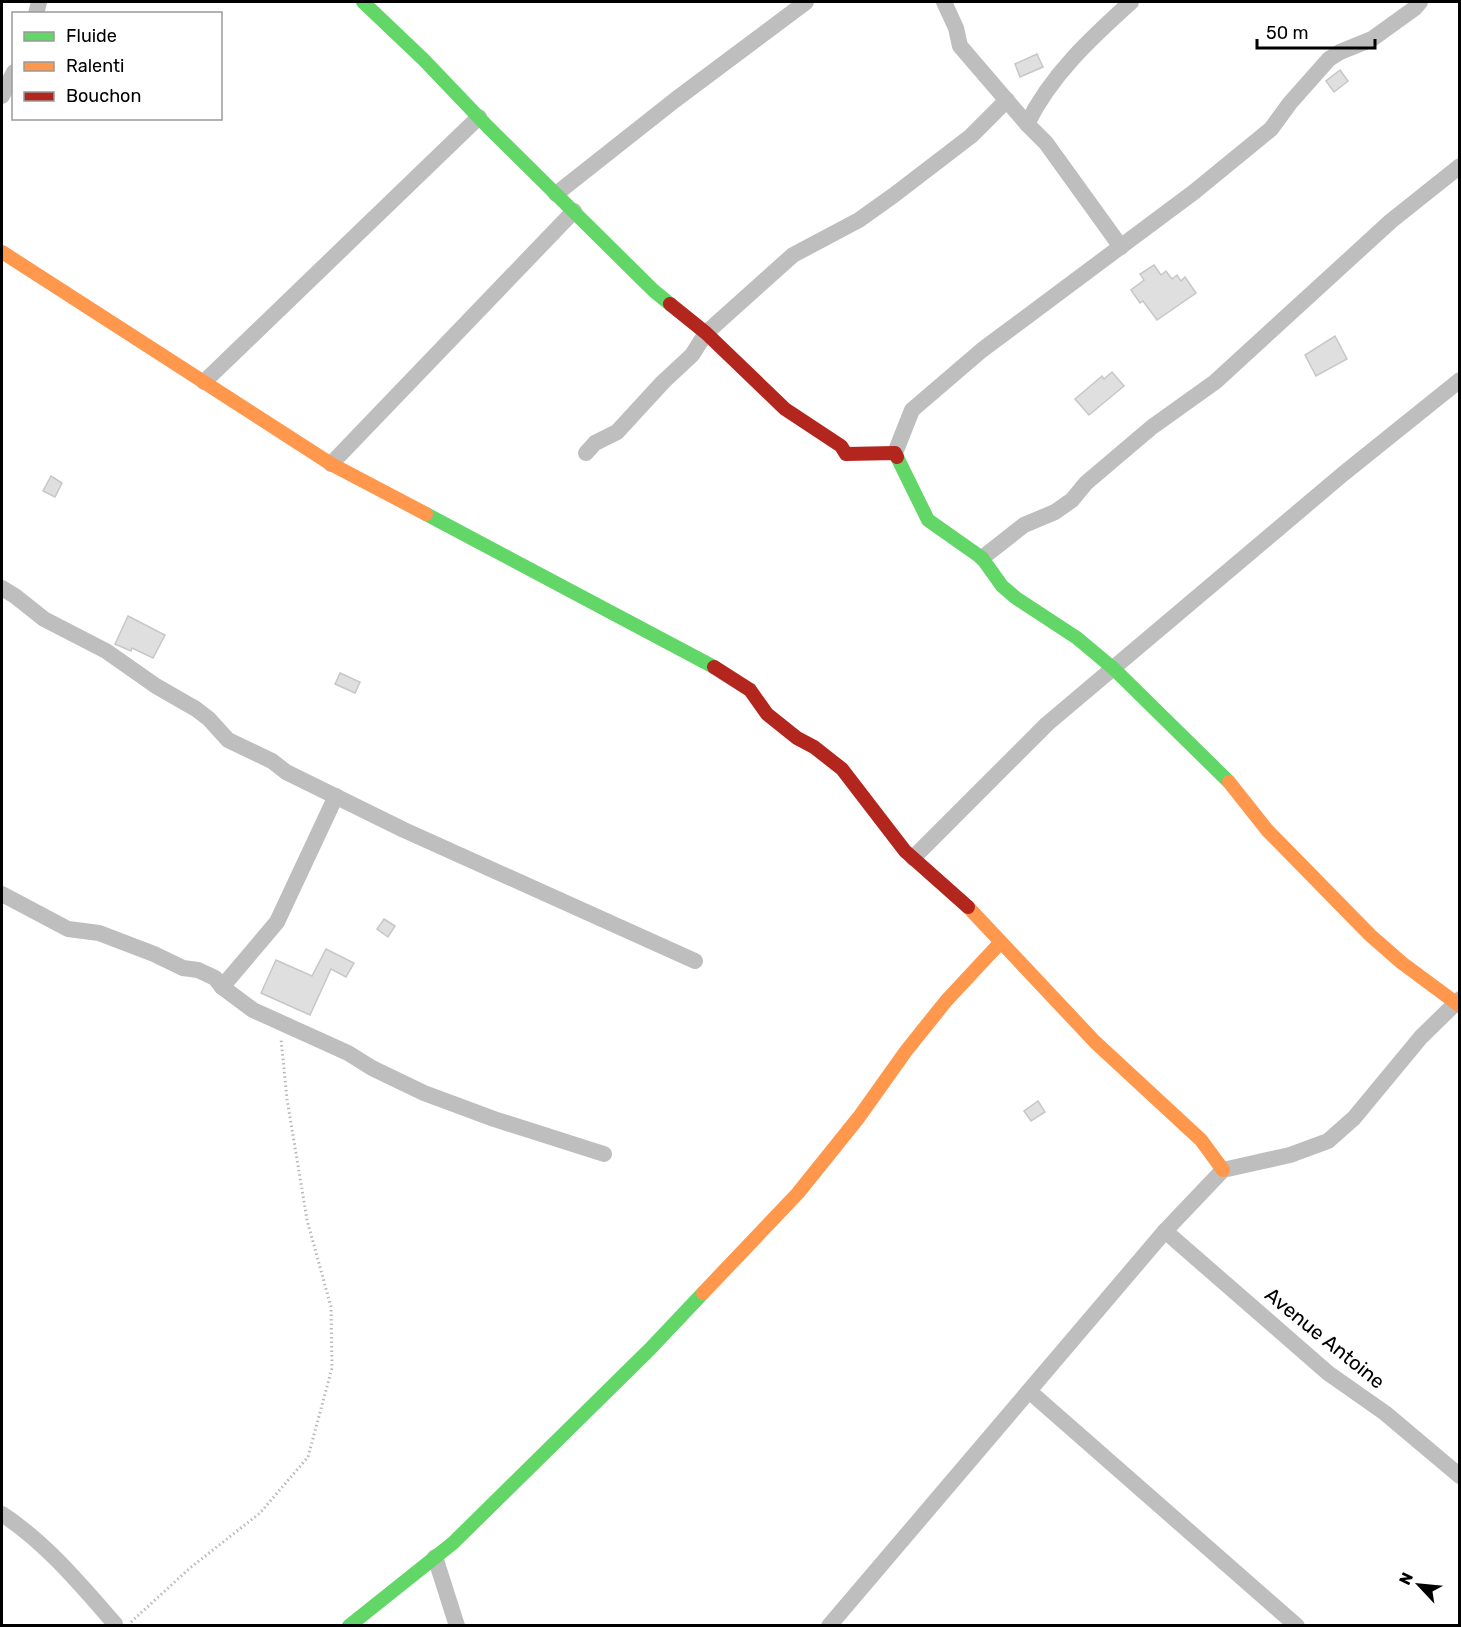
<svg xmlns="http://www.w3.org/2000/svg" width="1461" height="1627" font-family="Rubik,sans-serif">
<rect width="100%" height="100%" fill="#fff"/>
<g fill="#dfdfdf" stroke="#c7c7c7" stroke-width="1.5">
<polygon points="1037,54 1043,67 1020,77 1015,64"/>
<polygon points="1340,70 1348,81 1334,92 1326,81"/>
<polygon points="1154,265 1161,275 1166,271 1172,279 1177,275 1181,281 1185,277 1196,293 1157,320 1143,301 1140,303 1131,290 1144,280 1140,274"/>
<polygon points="1335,336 1347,359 1316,376 1305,355"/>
<polygon points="1112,372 1124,386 1089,415 1075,399 1102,376 1104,379"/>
<polygon points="51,476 62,483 55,497 43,491"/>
<polygon points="128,616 165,635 153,658 132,648 131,651 115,644"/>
<polygon points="340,673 360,682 355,693 335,684"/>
<polygon points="384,919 395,926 388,937 377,929"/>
<polygon points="326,949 354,963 346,977 331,969 310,1015 261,993 276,960 312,976"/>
<polygon points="1038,1101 1045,1112 1031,1121 1024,1111"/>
</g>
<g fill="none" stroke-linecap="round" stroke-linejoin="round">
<polyline stroke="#b9b9b9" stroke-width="3" stroke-dasharray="1.5 3" stroke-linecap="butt" points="131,1622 190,1568 260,1513 308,1457 332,1368 331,1307 307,1220 287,1099 281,1039"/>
<g stroke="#bebebe" stroke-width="16">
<polyline points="944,2 956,28 960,46 1027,124 1046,143 1121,247"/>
<polyline points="36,14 39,2"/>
<polyline points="2,96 14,72"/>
<path d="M1027 124C1051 75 1091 38 1131 2"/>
<polyline points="556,194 675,100 806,2"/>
<polyline points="204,382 479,117"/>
<polyline points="586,453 595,443 617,432 663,382 692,355 706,333 793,255 859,220 894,195 971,136 1007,100"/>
<polyline points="895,453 912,410 982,350 1194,192 1271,129 1290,103 1329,59 1340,52 1372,39 1415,8 1420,2"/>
<polyline points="331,464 574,211"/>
<polyline points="982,558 1024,525 1055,512 1072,500 1086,483 1152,427 1215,382 1391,221 1460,166"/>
<polyline points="2,588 15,596 44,619 106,651 156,686 196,709 209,719 228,740 272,761 286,772 404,830 695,961"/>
<polyline points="913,858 1047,724 1343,474 1460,380"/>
<polyline points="2,894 68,929 99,933 154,954 183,968 198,970 215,978 222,987 253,1010 348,1053 372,1068 424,1093 494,1119 604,1154"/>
<polyline points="222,987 277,922 336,796"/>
<polyline points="1165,1231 1328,1373 1385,1413 1460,1476"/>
<polyline points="1029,1391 1297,1626"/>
<path d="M2 1514C46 1543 80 1584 115 1624"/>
<polyline points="435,1557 457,1626"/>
<polyline points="829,1626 1165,1231 1223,1170 1290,1155 1328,1141 1354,1118 1421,1037 1460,999"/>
</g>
<g stroke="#63d668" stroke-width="14">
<polyline points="363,2 424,60 488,127 654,291 670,304"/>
<polyline points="897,457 928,520 982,558 1002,586 1016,598 1077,638 1114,669 1229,782"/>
<polyline points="426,514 714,667"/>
<polyline points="349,1626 453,1543 650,1349 703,1293"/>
</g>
<g stroke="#ff974d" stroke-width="14">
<polyline points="2,252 331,464 426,514"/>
<polyline points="1229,782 1267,830 1370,935 1402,963 1460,1006"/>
<polyline points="968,907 1095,1042 1201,1140 1223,1170"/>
<polyline points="703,1293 798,1193 859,1117 906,1051 946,1001 1000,943"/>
</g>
<g stroke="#b3261e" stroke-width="14">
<polyline points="670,304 706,333 785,409 841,446 846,454 895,453 897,457"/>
<polyline points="714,667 750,690 767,714 797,738 814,747 842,769 905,851 968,907"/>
</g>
</g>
<g text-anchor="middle" stroke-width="4.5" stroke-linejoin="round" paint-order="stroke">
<g font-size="20" fill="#000" stroke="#fff">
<text transform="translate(1325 1338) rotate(39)" y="7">Avenue Antoine</text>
</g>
</g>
<rect width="1461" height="1627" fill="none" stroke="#000000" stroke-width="6"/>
<rect x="12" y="12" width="210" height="108" fill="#ffffff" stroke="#999999" stroke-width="1.5"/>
<rect x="24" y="32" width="30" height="9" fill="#63d668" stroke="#999999" stroke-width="1.5"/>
<text x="66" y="42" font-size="18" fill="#000000">Fluide</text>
<rect x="24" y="62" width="30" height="9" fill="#ff974d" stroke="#999999" stroke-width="1.5"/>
<text x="66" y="72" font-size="18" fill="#000000">Ralenti</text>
<rect x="24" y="92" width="30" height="9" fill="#b3261e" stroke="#999999" stroke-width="1.5"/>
<text x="66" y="102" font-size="18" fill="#000000">Bouchon</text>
<g transform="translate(1419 1585) rotate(296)" stroke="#ffffff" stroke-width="4.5" paint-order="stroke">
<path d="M0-4.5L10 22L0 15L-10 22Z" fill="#000000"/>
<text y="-9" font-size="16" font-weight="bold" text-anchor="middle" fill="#000000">N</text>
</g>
<path d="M1257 39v9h118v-9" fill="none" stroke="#000000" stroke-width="3"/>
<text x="1266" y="39" font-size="18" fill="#000000" stroke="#ffffff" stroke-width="4.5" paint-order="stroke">50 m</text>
</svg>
